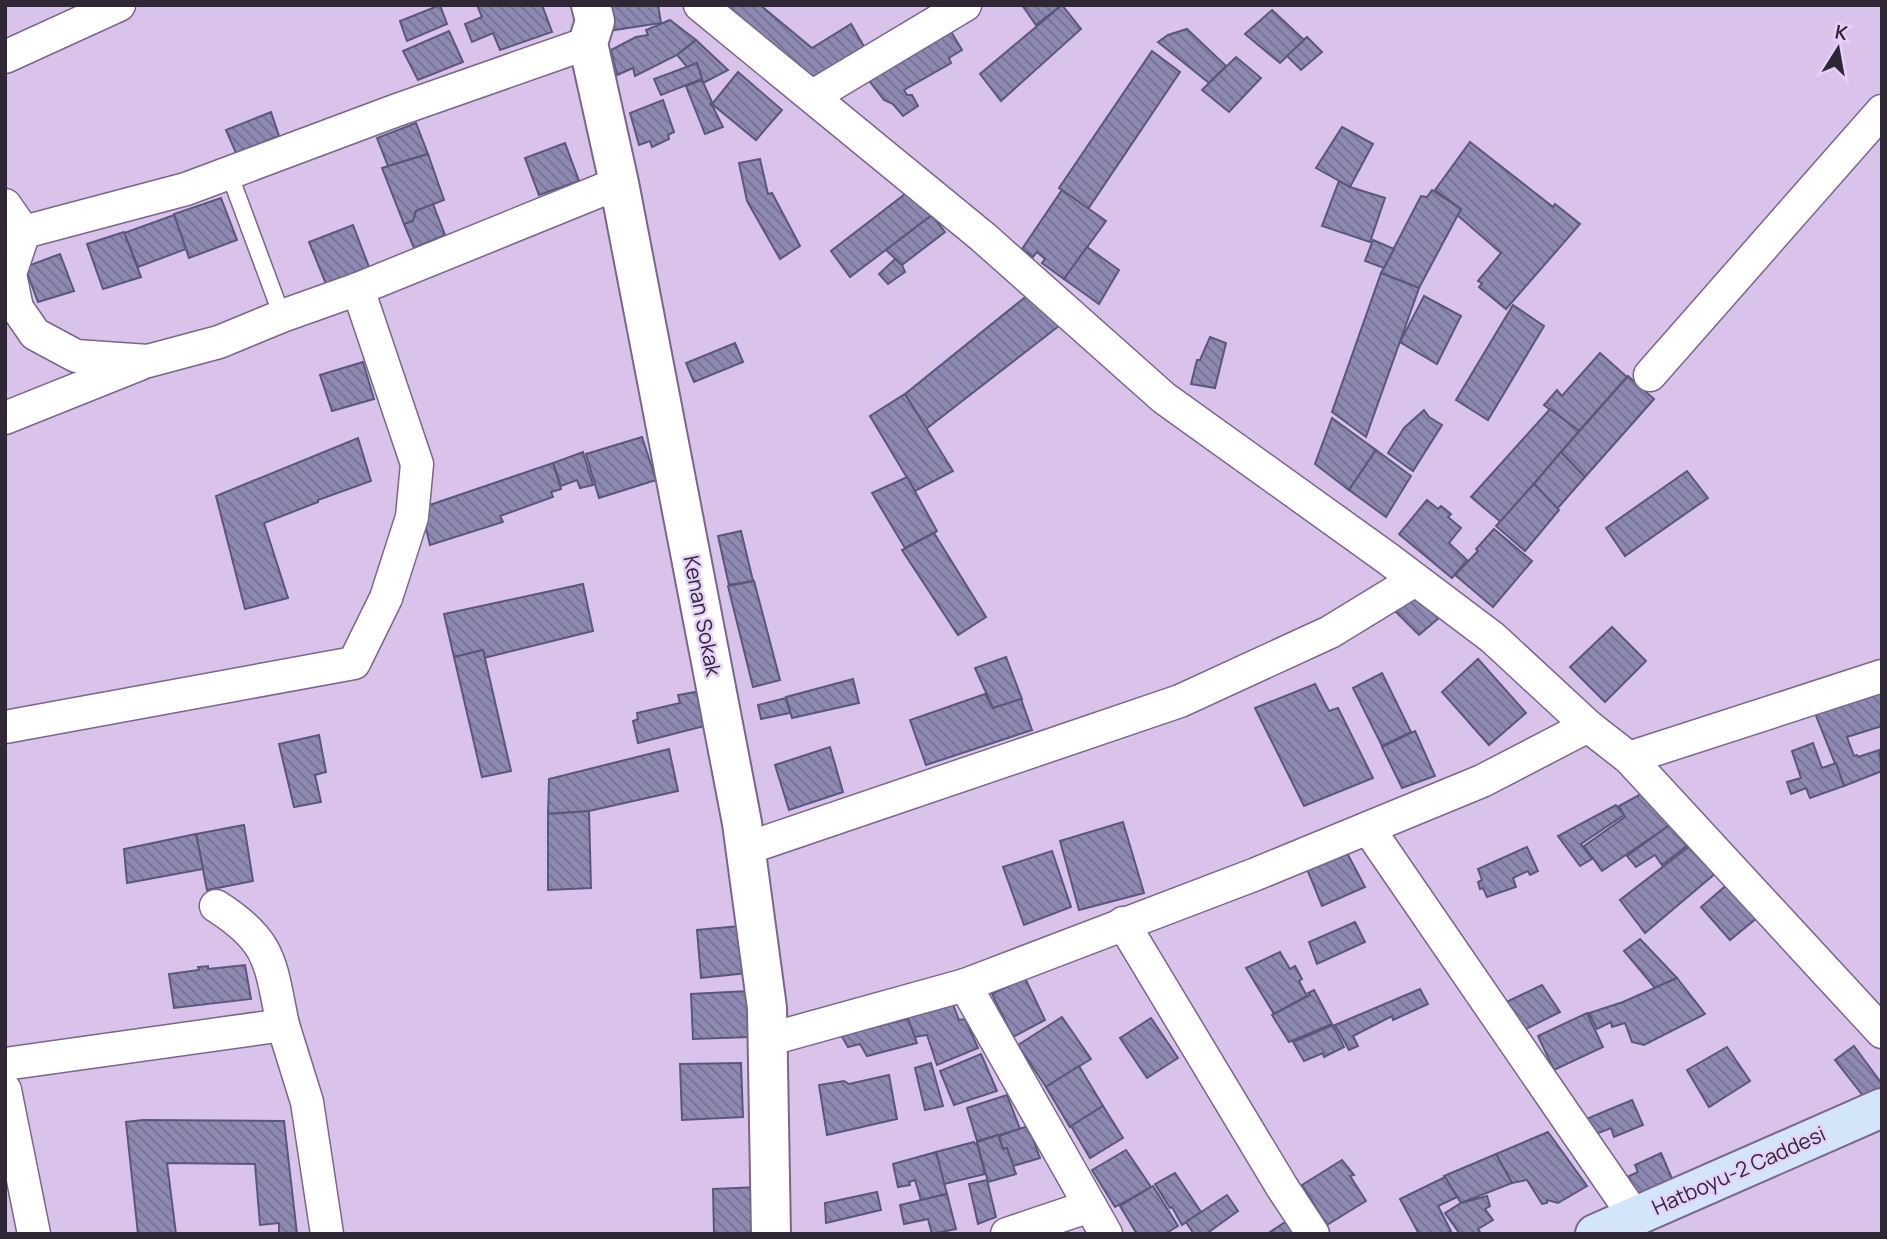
<svg xmlns="http://www.w3.org/2000/svg" width="1887" height="1239" font-family="Manrope,sans-serif">
<defs>
<pattern id="building-back-hatch" width="6" height="6" patternUnits="userSpaceOnUse" patternTransform="scale(1.75)"><rect width="6" height="6" fill="#8e89b2"/><path d="M-1 5l2 2M0 0l6 6M5-1l2 2" fill="none" stroke="#747092"/></pattern>
</defs>
<rect width="100%" height="100%" fill="#d9c3eb"/>
<g fill="url(#building-back-hatch)" stroke="#5b577c" stroke-width="2">
<polygon points="440,5 447,24 407,41 400,21"/>
<polygon points="477,5 542,5 552,32 500,50 493,33 472,42 465,24 482,17"/>
<polygon points="604,5 658,5 661,23 608,31"/>
<polygon points="720,5 760,5 812,48 851,24 866,50 811,83"/>
<polygon points="1022,5 1062,5 1036,25"/>
<polygon points="1062,5 1081,29 1001,101 980,74"/>
<polygon points="1272,10 1304,40 1280,63 1245,34"/>
<polygon points="670,20 696,40 677,55 635,76 633,68 617,75 611,50 636,37 648,35 646,30"/>
<polygon points="1187,29 1226,66 1209,83 1158,42 1168,35"/>
<polygon points="950,30 962,50 949,58 951,63 904,90 907,95 912,95 918,106 903,116 893,104 884,100 867,78"/>
<polygon points="449,31 463,62 418,80 403,51"/>
<polygon points="1307,37 1322,52 1301,70 1287,56"/>
<polygon points="696,40 728,70 703,83 697,63 688,68 677,55"/>
<polygon points="1152,51 1180,72 1088,209 1059,188"/>
<polygon points="1236,57 1261,78 1229,112 1202,90"/>
<polygon points="697,63 702,79 661,95 654,79"/>
<polygon points="738,72 782,110 756,140 712,104"/>
<polygon points="702,80 712,102 710,104 713,107 723,127 705,134 686,86"/>
<polygon points="663,100 674,132 668,135 669,139 652,147 650,141 639,145 630,113"/>
<polygon points="271,112 279,136 236,153 226,130"/>
<polygon points="416,123 428,154 388,166 377,138"/>
<polygon points="1342,127 1373,144 1350,187 1316,168"/>
<polygon points="1470,142 1553,207 1555,204 1580,224 1506,309 1479,287 1482,283 1478,281 1501,253 1456,214 1461,209 1435,190"/>
<polygon points="565,143 579,181 539,195 525,158"/>
<polygon points="428,154 444,200 416,211 413,221 404,224 382,168"/>
<polygon points="760,159 768,194 772,193 800,246 780,259 747,201 739,163"/>
<polygon points="1339,181 1350,187 1385,198 1370,242 1322,226"/>
<polygon points="1062,190 1106,221 1064,279 1042,263 1045,259 1037,252 1033,257 1022,249"/>
<polygon points="1432,190 1461,209 1419,288 1381,273 1421,196 1427,197"/>
<polygon points="905,194 932,215 850,277 831,251"/>
<polygon points="221,198 237,240 189,258 174,214"/>
<polygon points="433,204 445,235 414,248 404,224 413,221 416,211"/>
<polygon points="174,215 186,249 138,267 124,233"/>
<polygon points="932,215 945,232 902,265 886,250"/>
<polygon points="353,225 369,267 326,284 309,242"/>
<polygon points="124,232 141,277 103,289 87,244"/>
<polygon points="1373,240 1394,249 1384,268 1365,261"/>
<polygon points="1087,247 1119,270 1099,304 1064,279"/>
<polygon points="60,254 74,291 38,302 25,267"/>
<polygon points="895,259 902,265 905,272 888,284 879,274"/>
<polygon points="1381,273 1419,288 1366,437 1332,412"/>
<polygon points="1029,294 1059,326 926,429 905,394"/>
<polygon points="1424,296 1461,316 1437,364 1400,342"/>
<polygon points="1513,305 1544,326 1488,420 1456,400"/>
<polygon points="1210,337 1226,343 1215,388 1191,384 1197,360 1200,360"/>
<polygon points="735,343 743,362 694,382 686,363"/>
<polygon points="1600,353 1627,377 1579,431 1544,405 1557,390 1562,396"/>
<polygon points="363,362 374,399 332,411 320,375"/>
<polygon points="1628,376 1654,399 1585,477 1561,452"/>
<polygon points="905,394 953,471 915,491 870,416"/>
<polygon points="1550,409 1579,431 1501,522 1471,497"/>
<polygon points="1424,410 1429,417 1442,425 1413,471 1388,453 1404,428"/>
<polygon points="1332,418 1376,450 1349,490 1315,464"/>
<polygon points="642,437 656,480 599,498 586,454"/>
<polygon points="358,438 371,481 318,500 318,502 264,523 288,598 245,609 216,496"/>
<polygon points="1376,450 1411,476 1386,517 1349,490"/>
<polygon points="583,452 593,485 580,488 577,480 561,486 553,463"/>
<polygon points="1561,452 1585,477 1557,509 1534,484"/>
<polygon points="553,463 561,489 551,492 553,497 500,516 503,522 430,545 421,508"/>
<polygon points="1687,471 1708,498 1625,556 1606,528"/>
<polygon points="907,477 937,531 905,548 872,493"/>
<polygon points="1534,484 1559,510 1525,551 1496,526"/>
<polygon points="1427,500 1438,509 1441,506 1451,514 1448,517 1461,528 1449,543 1467,560 1452,578 1399,534"/>
<polygon points="1494,529 1532,561 1493,607 1455,575 1478,551 1476,549"/>
<polygon points="741,531 753,581 729,585 718,536"/>
<polygon points="934,533 986,617 958,635 902,550"/>
<polygon points="754,581 780,680 753,687 728,586"/>
<polygon points="583,584 593,631 484,658 483,650 454,657 444,614"/>
<polygon points="1418,597 1439,618 1419,635 1395,611"/>
<polygon points="1612,627 1646,661 1605,702 1570,667"/>
<polygon points="483,650 511,771 482,777 454,657"/>
<polygon points="1006,657 1022,699 993,708 975,668"/>
<polygon points="1478,659 1526,713 1489,745 1442,692"/>
<polygon points="1382,673 1411,732 1382,746 1353,688"/>
<polygon points="853,679 859,703 792,718 786,697"/>
<polygon points="1315,684 1329,711 1338,708 1373,778 1304,806 1255,708"/>
<polygon points="1882,690 1882,726 1847,737 1854,756 1857,755 1858,757 1879,750 1882,771 1844,786 1815,713"/>
<polygon points="701,691 708,725 638,743 633,721 638,719 637,713 680,703 678,695"/>
<polygon points="985,694 993,708 1021,699 1032,730 926,765 910,720"/>
<polygon points="786,698 790,713 761,719 758,705"/>
<polygon points="1415,731 1435,776 1402,788 1382,747"/>
<polygon points="319,735 326,772 315,775 321,802 294,807 279,744"/>
<polygon points="1813,743 1822,768 1836,763 1844,786 1810,798 1806,788 1791,794 1787,782 1801,778 1792,751"/>
<polygon points="830,747 843,792 789,810 775,765"/>
<polygon points="669,749 678,791 589,811 548,814 549,779"/>
<polygon points="1643,793 1670,825 1602,871 1584,846 1625,817 1619,806"/>
<polygon points="1616,805 1624,815 1581,844 1592,859 1580,866 1558,836"/>
<polygon points="589,811 591,888 548,890 548,814"/>
<polygon points="1675,821 1693,841 1662,865 1655,855 1636,867 1627,856"/>
<polygon points="1123,822 1144,893 1079,910 1060,841"/>
<polygon points="244,825 253,881 207,890 196,834"/>
<polygon points="196,834 203,869 127,883 124,849"/>
<polygon points="1695,842 1717,872 1645,933 1620,900"/>
<polygon points="1527,847 1538,871 1530,875 1528,871 1513,878 1516,887 1487,897 1483,888 1480,889 1478,882 1482,880 1478,869"/>
<polygon points="1052,851 1071,907 1024,925 1003,867"/>
<polygon points="1346,851 1365,887 1322,906 1307,869"/>
<polygon points="1729,883 1758,917 1730,940 1701,907"/>
<polygon points="1355,922 1365,942 1317,964 1309,942"/>
<polygon points="750,925 747,973 701,978 697,930"/>
<polygon points="1640,939 1677,978 1655,988 1624,951"/>
<polygon points="1280,952 1290,969 1295,966 1302,979 1299,981 1307,996 1274,1014 1246,968"/>
<polygon points="245,965 251,999 174,1008 169,974 199,970 198,967 208,966 208,969"/>
<polygon points="1025,978 1045,1020 1013,1037 992,994"/>
<polygon points="1677,978 1705,1014 1644,1045 1632,1042 1625,1023 1612,1027 1611,1022 1597,1029 1589,1013 1623,1002"/>
<polygon points="1542,985 1560,1012 1516,1034 1498,1006"/>
<polygon points="1420,989 1428,1004 1393,1020 1392,1016 1353,1036 1358,1046 1349,1050 1335,1025"/>
<polygon points="1314,990 1332,1024 1289,1042 1272,1015 1310,995 1308,993"/>
<polygon points="748,991 750,1037 693,1039 691,994"/>
<polygon points="952,1002 959,1020 965,1019 978,1048 937,1065 927,1035 915,1037 907,1016"/>
<polygon points="1587,1013 1603,1047 1554,1070 1538,1036"/>
<polygon points="1062,1017 1091,1059 1046,1087 1018,1045"/>
<polygon points="1151,1018 1178,1058 1147,1078 1120,1038"/>
<polygon points="908,1019 917,1043 867,1056 860,1044 848,1047 841,1035"/>
<polygon points="1333,1025 1344,1047 1324,1057 1323,1053 1304,1061 1293,1042"/>
<polygon points="1854,1046 1882,1084 1882,1088 1864,1097 1835,1060"/>
<polygon points="1727,1047 1750,1081 1709,1107 1687,1070"/>
<polygon points="981,1054 997,1091 954,1105 940,1071"/>
<polygon points="741,1063 743,1117 682,1120 680,1064"/>
<polygon points="931,1063 943,1106 925,1110 915,1068"/>
<polygon points="1079,1066 1103,1106 1070,1127 1046,1087"/>
<polygon points="889,1075 897,1119 827,1135 819,1085 844,1081 849,1084"/>
<polygon points="1007,1095 1020,1129 977,1141 967,1108"/>
<polygon points="1632,1100 1643,1125 1614,1137 1611,1128 1588,1137 1579,1122"/>
<polygon points="1103,1106 1123,1138 1090,1158 1071,1126"/>
<polygon points="143,1120 284,1121 297,1234 279,1234 279,1223 260,1225 255,1164 167,1163 176,1234 138,1234 126,1122"/>
<polygon points="1028,1126 1040,1158 1013,1166 1007,1148 1003,1149 999,1136"/>
<polygon points="1548,1132 1587,1186 1558,1203 1547,1200 1547,1203 1542,1204 1527,1180 1512,1183 1496,1154"/>
<polygon points="998,1135 1003,1149 1007,1148 1016,1174 988,1182 977,1142"/>
<polygon points="974,1142 975,1144 977,1144 985,1174 944,1184 936,1152"/>
<polygon points="1126,1150 1151,1187 1115,1207 1092,1170"/>
<polygon points="936,1152 947,1194 921,1200 915,1180 909,1182 910,1185 898,1187 893,1164"/>
<polygon points="1661,1153 1673,1181 1635,1196 1627,1177 1638,1172 1635,1165"/>
<polygon points="1496,1154 1512,1183 1461,1203 1444,1176"/>
<polygon points="1342,1160 1354,1175 1350,1176 1366,1201 1327,1225 1302,1185"/>
<polygon points="1175,1173 1201,1212 1182,1225 1172,1207 1170,1208 1155,1184"/>
<polygon points="1445,1177 1457,1197 1438,1206 1451,1231 1445,1234 1419,1234 1400,1199"/>
<polygon points="987,1180 996,1217 978,1224 969,1184"/>
<polygon points="1153,1186 1178,1226 1165,1234 1137,1234 1120,1206"/>
<polygon points="760,1187 761,1234 714,1234 713,1189"/>
<polygon points="877,1192 881,1210 826,1223 825,1203"/>
<polygon points="947,1194 956,1229 932,1234 928,1219 904,1224 900,1205"/>
<polygon points="1227,1195 1238,1211 1206,1234 1194,1234 1186,1222"/>
<polygon points="1487,1196 1490,1206 1485,1209 1493,1220 1478,1229 1481,1234 1460,1234 1445,1213 1461,1203"/>
<polygon points="1290,1219 1300,1234 1267,1234"/>
</g>
<g fill="none" stroke-linecap="round" stroke-linejoin="round">
<g stroke="#7a668a" stroke-width="19">
<polyline id="service" points="229,173 282,316"/>
</g>
<g stroke="#7a668a" stroke-width="35">
<g id="minor">
<polyline points="700,5 983,237 1164,398 1387,558 1493,638 1588,726 1629,758 1882,1032"/>
<polyline points="588,43 397,110 186,189 24,232 10,274 17,308 35,334 76,356 148,361 219,342 282,316 358,289 619,183"/>
<polyline points="5,57 119,5"/>
<polyline points="813,96 965,5"/>
<polyline points="5,205 24,232 5,240"/>
<polyline points="1650,375 1882,111"/>
<polyline points="5,418 140,364"/>
<polyline points="5,727 354,663 386,598 412,517 417,464 358,289"/>
<polyline points="1629,758 1882,676"/>
<polyline points="1368,828 1635,1217"/>
<polyline points="745,849 1180,701 1330,632 1415,580"/>
<path d="M216 906C273 942 270 964 283 1025"/>
<polyline points="1123,923 1282,1187 1313,1234"/>
<polyline points="965,985 1106,1234"/>
<polyline points="767,1040 965,985 1256,874 1482,781 1588,726"/>
<polyline points="5,1064 283,1025 307,1102 327,1234"/>
<polyline points="5,1090 34,1234"/>
<polyline points="1007,1234 1090,1206"/>
</g>
</g>
<g stroke="#7a668a" stroke-width="42">
<polyline id="tertiary" points="591,5 595,21 588,43 619,183 742,823 767,1008 771,1234"/>
</g>
<g stroke="#7a668a" stroke-width="42">
<polyline id="secondary" points="1595,1234 1882,1108"/>
</g>
<use href="#service" stroke="#fff" stroke-width="16"/>
<use href="#minor" stroke="#fff" stroke-width="32"/>
<use href="#tertiary" stroke="#fff" stroke-width="38"/>
<use href="#secondary" stroke="#d3e5f8" stroke-width="38"/>
</g>
<g text-anchor="middle" stroke-width="5" stroke-linejoin="round" paint-order="stroke">
<g font-size="21" fill="#2f2636" stroke="#e6d0f9">
<text transform="translate(702 616) rotate(79)" y="7">Kenan Sokak</text>
<text transform="translate(1739 1171) rotate(-24)" y="7">Hatboyu-2 Caddesi</text>
</g>
</g>
<rect width="1887" height="1239" fill="none" stroke="#2f2636" stroke-width="14"/>
<g transform="translate(1838 49) rotate(11)" stroke="#e6d0f9" stroke-width="5" paint-order="stroke">
<path d="M0-5L12 26L0 18L-12 26Z" fill="#2f2636"/>
<text y="-10" font-size="19" font-weight="bold" text-anchor="middle" fill="#2f2636">K</text>
</g>
</svg>
